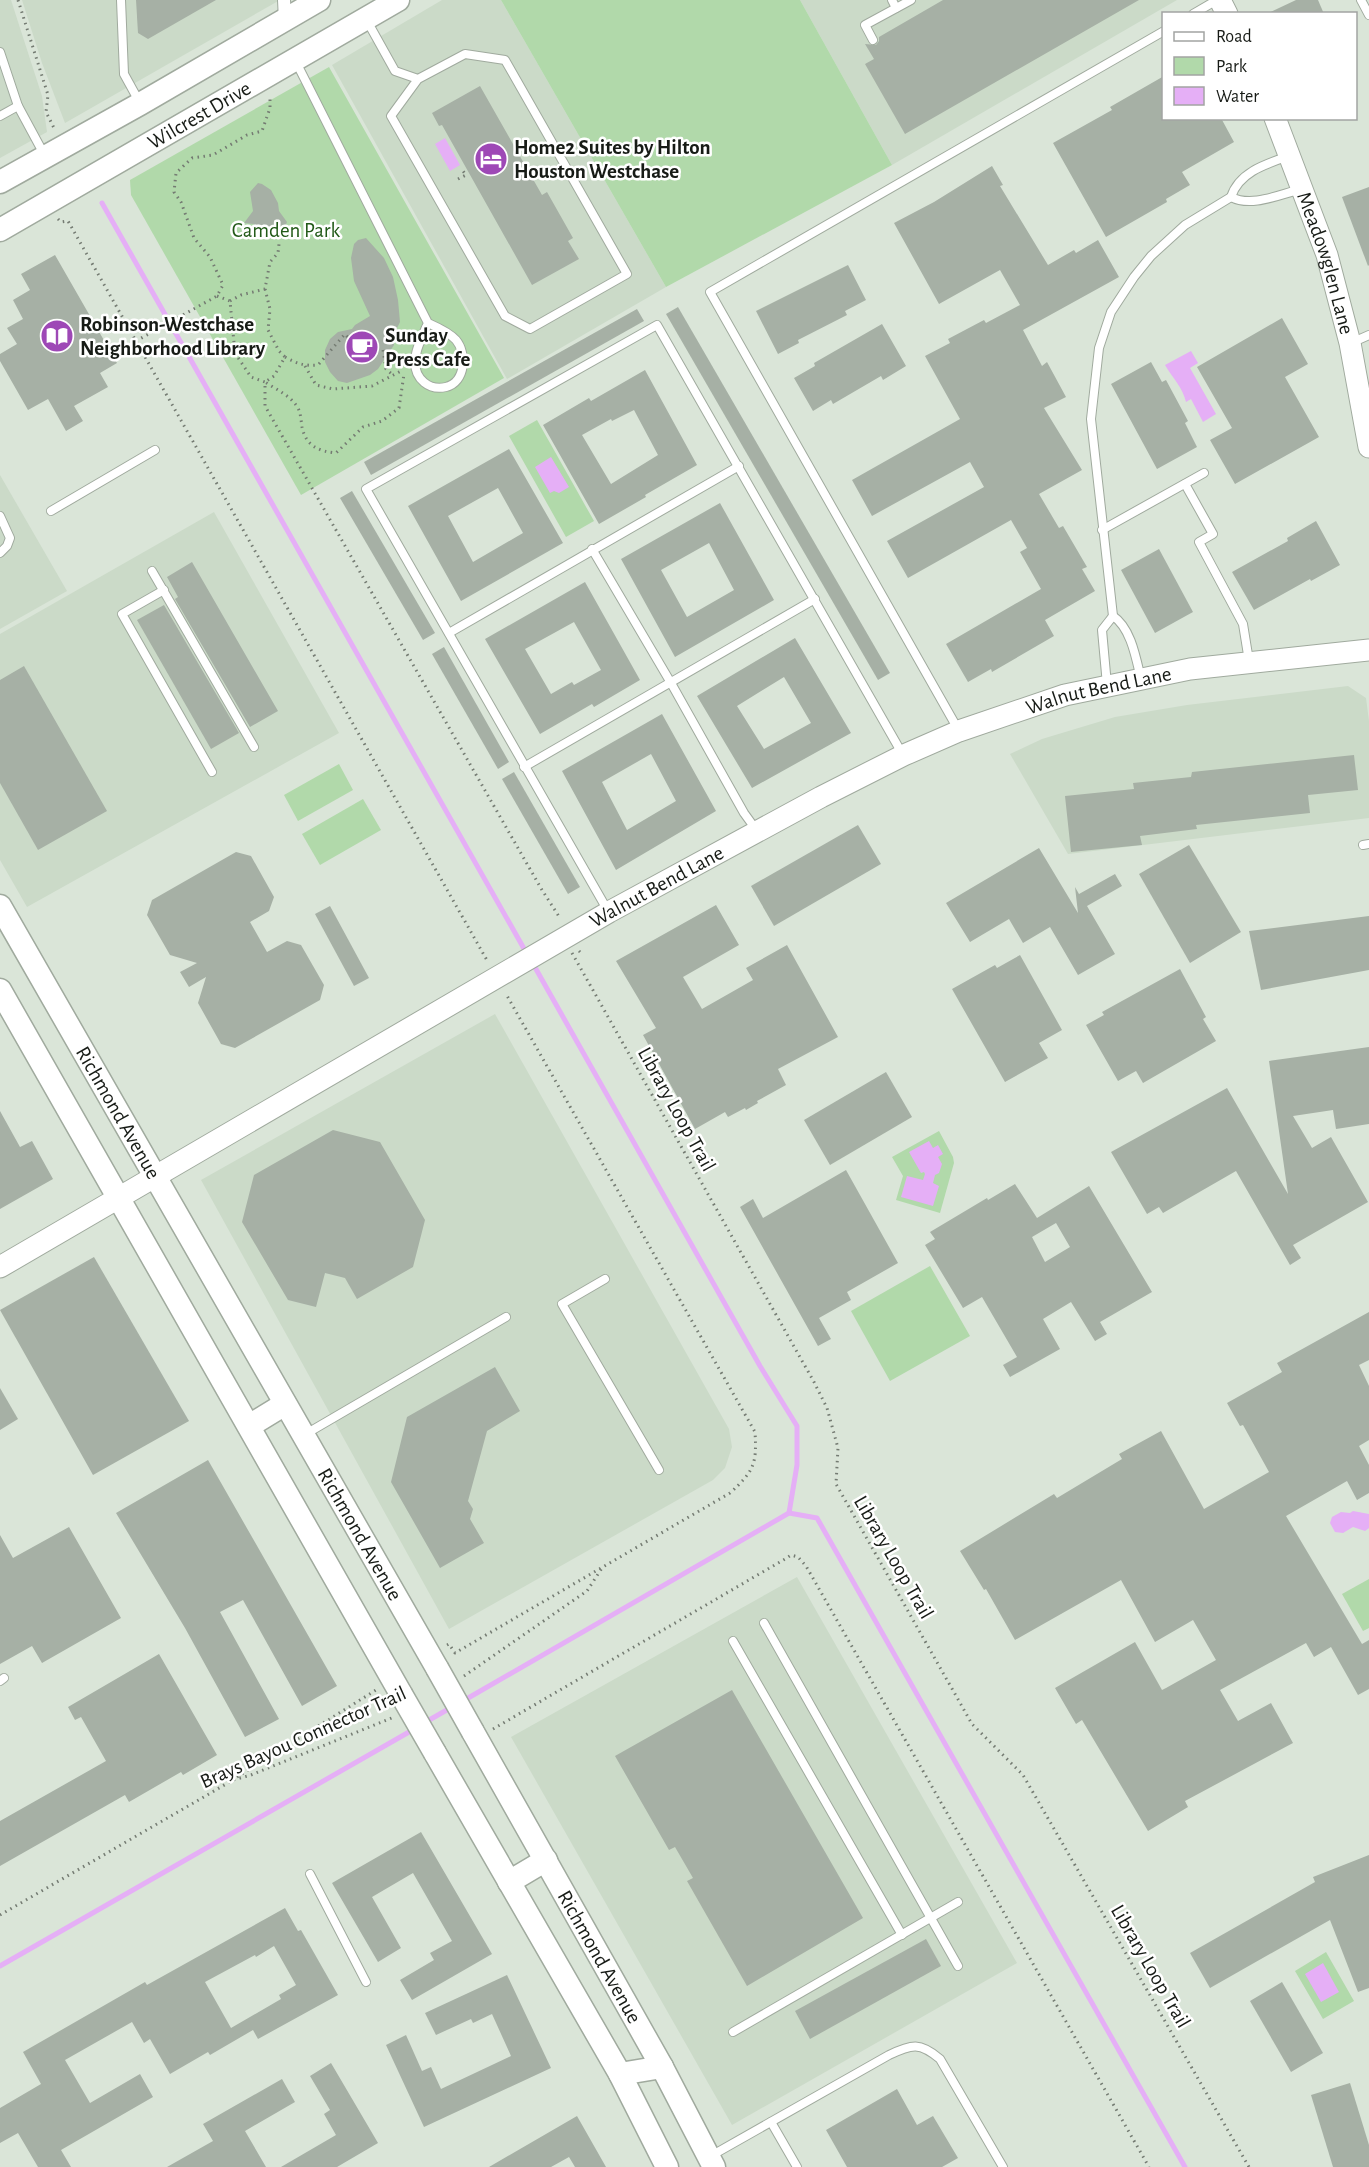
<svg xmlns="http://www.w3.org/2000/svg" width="1369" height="2167" font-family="'Alegreya Sans',sans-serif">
<rect width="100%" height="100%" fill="#dae5d8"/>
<g fill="#cbdac8">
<polygon points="0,0 11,0 42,96 47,132 0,158"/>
<polygon points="22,0 280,0 65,123 42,63"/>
<polygon points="442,0 501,0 666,287 507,379 332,65"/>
<polygon points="800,0 1177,0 892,165"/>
<polygon points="0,475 67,591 0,629"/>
<polygon points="214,512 339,733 27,907 0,860 0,634"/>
<polygon points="1348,686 1366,698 1369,721 1369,818 1068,854 1010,754 1042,739 1115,717 1187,705"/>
<polygon points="495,1014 729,1429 732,1447 725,1468 713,1480 449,1629 201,1180"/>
<polygon points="797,1577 1017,1963 732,2125 511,1737"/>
</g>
<g fill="#b1d9aa">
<polygon points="501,0 800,0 892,165 666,287"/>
<polygon points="329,67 504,378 301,495 131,195 130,180"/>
<polygon points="537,420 594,521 566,537 509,436"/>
<polygon points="339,764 353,790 298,821 284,795"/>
<polygon points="363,799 381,830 320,865 302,834"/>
<polygon points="939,1131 953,1157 954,1163 940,1213 896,1200 903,1176 892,1157"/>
<polygon points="930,1266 970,1336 890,1381 851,1311"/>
<polygon points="1369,1579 1369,1628 1363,1631 1342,1594"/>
<polygon points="1326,1952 1354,2001 1323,2019 1295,1971"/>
</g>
<g fill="#e5aff6">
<polygon points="445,138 460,165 450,171 435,144"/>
<path d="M1191 351 1198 363 1190 368 1216 414 1203 422 1191 399 1186 402C1183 388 1172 377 1165 365Z"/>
<polygon points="551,457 569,487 559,493 554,491 550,493 535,467"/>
<polygon points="929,1141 933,1148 938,1145 943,1154 938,1157 942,1164 939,1173 935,1175 933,1183 939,1186 933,1206 901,1197 907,1176 923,1180 925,1174 924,1172 921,1173 909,1152"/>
<polygon points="1353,1511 1369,1514 1369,1528 1365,1531 1353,1527 1343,1533 1335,1532 1330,1523 1332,1517 1341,1512 1350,1513"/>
<polygon points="1323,1963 1339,1992 1321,2002 1305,1974"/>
</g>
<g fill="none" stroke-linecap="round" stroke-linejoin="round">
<g stroke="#e5aff6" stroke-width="5">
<polyline points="102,203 527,954"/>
<polyline points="532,962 760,1366 797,1426 797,1465 789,1513"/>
<polyline points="463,1701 789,1513 817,1518 1185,2167"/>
<polyline points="424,1723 452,1707"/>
<polyline points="0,1966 416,1728"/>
</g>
</g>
<g fill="#a6b0a5" fill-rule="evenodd">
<polygon points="136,0 216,0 148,39 138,33"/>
<polygon points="943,0 1139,0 905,134 865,64 874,59 865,44 876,45 879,41 879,37"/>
<polygon points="1296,0 1318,0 1324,14 1266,14"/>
<polygon points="1164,76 1164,118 1221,118 1234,142 1182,172 1190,185 1166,199 1167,202 1106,237 1053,143 1112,110 1110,107"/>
<polygon points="480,86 542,195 547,192 573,238 568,241 579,259 532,285 442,125 439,126 432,113"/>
<polygon points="992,166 1003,185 1000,186 1048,265 1074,250 1076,253 1098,240 1119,277 1023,330 1042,366 1047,362 1066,397 1044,408 1082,470 1039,494 1059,528 1063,526 1087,567 1082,569 1095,591 1045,620 1054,636 992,672 991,669 968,682 946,644 1041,589 1020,552 1027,548 1011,520 908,578 887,541 984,487 970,462 872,516 852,480 960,419 925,356 950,343 948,339 984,320 986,323 1020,305 1000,270 939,304 894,223 934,202"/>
<polygon points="258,183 262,184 271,190 278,203 279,211 287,222 282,234 268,238 258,235 254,224 244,223 253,211 250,192"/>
<polygon points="1369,187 1369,265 1368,266 1342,197"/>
<polygon points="366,238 384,258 393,277 398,300 400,322 394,334 394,345 378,369 370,375 347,383 338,381 330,372 325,362 325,350 330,339 338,332 352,329 355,325 370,316 354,281 351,258 354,244 358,240"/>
<polygon points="55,255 117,363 100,373 108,387 74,406 83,421 66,431 48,399 28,410 0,361 0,354 17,344 7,328 23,319 13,300 30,290 21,274"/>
<polygon points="848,265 866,300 845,311 847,315 798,340 799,343 778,354 756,311"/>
<polygon points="678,307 890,673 878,680 666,314"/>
<polygon points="637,309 644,321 371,475 364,462"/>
<polygon points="1282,318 1308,364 1285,377 1319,437 1235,484 1210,440 1232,428 1197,367"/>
<polygon points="882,324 906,366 883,380 881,376 833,404 831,400 813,411 794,378 815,366 814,363"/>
<polygon points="1151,362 1162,382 1166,380 1188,421 1185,423 1197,447 1157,469 1111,384"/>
<path d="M645 370 697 465 645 495 646 497 599 524 543 425 589 398 591 401ZM634 410 658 455 611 484 582 435 611 419 612 421Z"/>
<path d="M509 449 563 543 461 601 408 506ZM498 488 523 533 473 562 448 516Z"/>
<polygon points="352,491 435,633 423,640 340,498"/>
<path d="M720 503 774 600 675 657 621 559ZM709 543 734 590 687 617 661 570Z"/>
<polygon points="1316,521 1340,565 1311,581 1310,579 1254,610 1232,572 1288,541 1287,538"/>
<polygon points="1159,549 1193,612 1155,633 1121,570"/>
<polygon points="192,562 278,711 250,727 175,599 178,597 167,577"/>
<path d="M585 582 640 680 594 707 592 704 540 734 485 639ZM574 622 601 670 574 685 572 682 551 694 525 649Z"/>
<polygon points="164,605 239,733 211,749 137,620"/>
<path d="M795 638 851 733 752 788 697 696ZM784 677 811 723 764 749 737 706Z"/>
<polygon points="444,647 509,762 498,769 432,654"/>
<polygon points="24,666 107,811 38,850 0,783 0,680"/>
<path d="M662 714 716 811 616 870 562 771ZM651 754 676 801 627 830 602 782Z"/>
<polygon points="1354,755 1358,790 1308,795 1310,813 1196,825 1197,829 1140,836 1142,845 1071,852 1065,796 1134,789 1133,783 1191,777 1192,772"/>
<polygon points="514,772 580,887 568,894 502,779"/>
<polygon points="858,825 881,864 774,926 751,886"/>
<polygon points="1189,845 1241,932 1190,963 1139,874"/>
<polygon points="1039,848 1078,913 1075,887 1079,894 1115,874 1122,886 1087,906 1115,954 1078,975 1050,927 1023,943 1009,919 970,942 946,903"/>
<polygon points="236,852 251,856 274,897 269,911 250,922 267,952 287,941 301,945 324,985 320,1000 235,1048 221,1044 198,1003 206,977 189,987 180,972 197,963 170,955 147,915 152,900"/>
<polygon points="716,905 739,945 683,977 702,1009 753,980 746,968 787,945 838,1037 778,1069 786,1085 757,1101 758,1103 746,1110 745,1108 728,1117 725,1112 695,1129 643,1035 656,1028 616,961"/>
<polygon points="330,906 369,978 354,986 315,914"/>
<polygon points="1369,916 1369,970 1261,990 1249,931"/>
<polygon points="1020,955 1062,1030 1039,1043 1048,1058 1005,1082 952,989 995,965 997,968"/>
<polygon points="1180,969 1206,1017 1203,1019 1216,1041 1143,1083 1136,1071 1118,1081 1086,1025 1104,1015 1102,1012"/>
<polygon points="1369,1047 1369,1124 1336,1129 1333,1110 1293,1116 1312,1148 1331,1137 1368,1202 1293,1245 1301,1258 1290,1265 1236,1171 1163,1213 1159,1207 1147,1214 1111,1152 1227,1088 1288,1194 1269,1061"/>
<polygon points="886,1072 912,1117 830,1165 804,1120"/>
<polygon points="0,1111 20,1147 32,1141 53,1179 0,1209"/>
<polygon points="333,1130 380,1142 425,1220 413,1267 357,1299 345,1278 325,1273 316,1307 288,1300 242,1222 254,1175"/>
<polygon points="846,1170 898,1263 847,1292 851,1300 819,1318 831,1339 818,1346 740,1207 753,1199 763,1218"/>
<path d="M1015 1184 1037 1218 1089 1186 1152 1292 1100 1322 1107 1334 1095 1341 1071 1302 1043 1319 1060 1349 1010 1377 1003 1365 1017 1357 982 1297 963 1308 925 1245 935 1239 930 1232 987 1198 988 1200ZM1056 1223 1070 1247 1045 1262 1032 1237Z"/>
<polygon points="94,1257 189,1421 93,1475 0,1310"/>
<polygon points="1369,1312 1369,1360 1359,1365 1369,1386 1369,1440 1359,1446 1369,1465 1369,1493 1357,1500 1347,1481 1286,1516 1362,1644 1369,1640 1369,1689 1358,1695 1331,1647 1314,1657 1306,1643 1220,1690 1238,1721 1271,1703 1293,1743 1185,1801 1188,1807 1148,1831 1082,1720 1076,1724 1055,1688 1135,1642 1162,1690 1166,1688 1216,1660 1193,1620 1155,1642 1121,1580 1015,1640 986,1589 984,1590 960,1551 1054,1494 1057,1498 1122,1459 1119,1454 1161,1431 1204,1509 1269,1472 1243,1425 1240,1426 1227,1403 1282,1372 1277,1363"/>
<polygon points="495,1367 520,1411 487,1431 468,1501 473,1509 470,1519 484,1543 440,1568 391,1482 407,1417"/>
<polygon points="0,1388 18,1419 0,1430"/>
<polygon points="208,1460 337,1686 302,1706 243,1600 220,1612 279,1719 245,1737 185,1628 116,1513"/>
<polygon points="69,1527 121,1618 42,1663 32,1646 0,1664 0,1535 13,1558"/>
<polygon points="159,1654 217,1755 183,1775 181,1772 129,1802 125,1795 0,1866 0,1821 106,1761 81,1717 75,1720 68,1707"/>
<polygon points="732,1690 863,1918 747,1986 687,1881 693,1878 675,1847 669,1850 615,1756"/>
<polygon points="421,1832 492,1954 412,2000 400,1980 434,1960 430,1953 452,1941 413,1873 372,1897 401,1948 378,1962 332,1883"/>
<polygon points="1369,1855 1369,1988 1358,1992 1330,1920 1210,1988 1190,1953 1315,1882 1313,1877"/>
<path d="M285 1908 298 1931 301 1930 338 1995 258 2039 253 2030 210 2055 208 2052 170 2074 150 2039 144 2043 132 2022 65 2060 90 2103 140 2074 153 2097 61 2150 71 2167H38L18 2133 0 2143V2108L41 2084 23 2052 145 1982 147 1985ZM274 1946 296 1985 279 1995 281 1999 231 2028 205 1982 255 1955 256 1957Z"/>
<polygon points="926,1939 941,1966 810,2039 795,2011"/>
<polygon points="507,1975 551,2068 424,2127 386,2045 406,2035 422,2071 431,2067 441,2089 511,2056 492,2014 473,2023 471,2019 436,2035 425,2013"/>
<polygon points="1282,1982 1323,2053 1291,2072 1250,2001"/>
<polygon points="331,2063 378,2143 337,2167 281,2167 336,2135 324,2114 330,2110 310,2076"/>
<polygon points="282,2079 295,2102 245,2131 266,2167 167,2167 213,2141 203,2124"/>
<polygon points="1350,2083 1369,2145 1369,2167 1333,2167 1311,2095"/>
<polygon points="897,2089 917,2125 933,2116 958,2158 942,2167 847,2167 826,2130"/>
<polygon points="577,2116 606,2167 575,2167 569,2157 551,2167 489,2167"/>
</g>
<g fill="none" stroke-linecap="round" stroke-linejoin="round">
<g stroke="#a0aa9e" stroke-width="10">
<g id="service">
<polyline points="121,0 124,74 140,103"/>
<polyline points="892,0 896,8"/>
<polyline points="1361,0 1369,15"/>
<polyline points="1193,14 1217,0"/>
<polyline points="366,19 395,71 418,79 465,54 505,60 627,274 530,329 505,316 391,116 418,79"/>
<polyline points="873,40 865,25 911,0"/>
<polyline points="0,52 18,106 45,156"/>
<path d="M295 60 428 323C437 327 449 332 456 340 467 353 466 382 446 387 429 391 415 379 415 362 415 349 423 335 428 323"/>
<polyline points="0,116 18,106"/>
<path d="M1289 156C1266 164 1239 172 1231 197 1252 208 1280 194 1302 189"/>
<polyline points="1351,343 1369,335"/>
<polyline points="1185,484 1213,534 1199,542 1243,624 1249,661"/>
<polyline points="51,511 155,450"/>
<polyline points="0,516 10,538 7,546 0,553"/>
<polyline points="1102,530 1204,473"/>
<polyline points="592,549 671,683 744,813 757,831"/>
<polyline points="152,571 254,747"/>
<polyline points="164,590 122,614 212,772"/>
<polyline points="1113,616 1091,419 1099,348 1111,312 1134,277 1151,256 1185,225 1231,197"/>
<polyline points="449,633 739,466"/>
<path d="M1107 685 1102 630 1113 616C1131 628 1136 658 1141 679"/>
<polyline points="959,731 710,292 1164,31"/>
<polyline points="524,767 815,599"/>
<polyline points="1363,845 1369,844"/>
<polyline points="608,911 366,489 657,325 903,755"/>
<polyline points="605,1279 562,1304 659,1470"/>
<polyline points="304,1435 506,1317"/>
<polyline points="764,1623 958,1966"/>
<polyline points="733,1641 902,1935"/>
<polyline points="0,1681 4,1678"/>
<polyline points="310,1874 366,1982"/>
<polyline points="733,2032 958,1902"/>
<polyline points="771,2122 797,2167"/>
<path d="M709 2157 889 2055C912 2044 920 2042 940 2059L1003 2167"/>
</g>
</g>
<g stroke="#a0aa9e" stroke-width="14">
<polyline id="pedestrian" points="284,0 285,20"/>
</g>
<g stroke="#a0aa9e" stroke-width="23">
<g id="tertiary">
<polyline points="1220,0 1227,14"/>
<path id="s1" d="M1275 118 1327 255 1350 343 1369 447"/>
<path id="s2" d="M0 1267 609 912 821 797 904 755 959 731 1065 695 1190 669 1369 650"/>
</g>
</g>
<g stroke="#a0aa9e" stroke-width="25">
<g id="secondary">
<polyline points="0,182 140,104 319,0"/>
<path id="s3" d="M0 230 398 0"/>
<path id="s4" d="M0 906 437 1668"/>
<polyline points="0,990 401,1694"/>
<polyline points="249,1426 285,1404"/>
<path id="s5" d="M473 1732 662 2067 714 2167"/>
<polyline points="435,1753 620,2074 667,2167"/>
<polyline points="509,1882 546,1860"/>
<polyline points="620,2074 662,2067"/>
</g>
</g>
<g stroke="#747b72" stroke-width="3" stroke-dasharray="1.5 4.5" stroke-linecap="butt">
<polyline points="18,0 48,95 46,112 55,130"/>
<polyline points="458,179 466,175 463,171"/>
<polyline points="58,219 61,222 68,221 488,962"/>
<path d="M265 289 270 309 268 330 279 351 285 357 274 376 265 382C277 390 290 395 298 408 301 414 301 421 302 427 306 446 318 451 336 453L363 427 382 421 399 408 404 374"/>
<polyline points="217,296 230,301 235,353 251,377 265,382 265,406 542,890 560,918"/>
<polyline points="230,301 241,295 265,289 270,262 278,253 279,244"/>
<polyline points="136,341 217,296 223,285 210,257 194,238 181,202 174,192 176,173 192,158 213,155 247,135 262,131 270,108 270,98"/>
<polyline points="383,350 386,369 393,375"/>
<path d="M285 357C297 364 305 366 318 365L345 334 350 340"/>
<polyline points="305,366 316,385 333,389 372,386 403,370"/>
<polyline points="579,951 583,955"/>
<polyline points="572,953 814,1382 827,1408 838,1448 836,1484 972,1724 1023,1775 1249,2167"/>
<path d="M447 1645 449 1644 455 1653 730 1493C754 1471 757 1464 755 1432L506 994"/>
<polyline points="464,1676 587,1591 602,1568"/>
<polyline points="493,1729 785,1559 791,1555 798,1557 806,1566 1149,2167"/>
<polyline points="237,1777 376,1690"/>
<polyline points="0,1915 233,1780 251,1775 394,1717"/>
</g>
<use href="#service" stroke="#fff" stroke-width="8"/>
<use href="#pedestrian" stroke="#fff" stroke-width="12"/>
<use href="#tertiary" stroke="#fff" stroke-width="21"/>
<use href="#secondary" stroke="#fff" stroke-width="22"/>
<g stroke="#a0aa9e" stroke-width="25" stroke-linecap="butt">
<g id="secondary-bridge">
<polyline points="437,1668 473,1732"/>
<polyline points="401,1694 435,1753"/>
</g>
</g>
<use href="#secondary-bridge" stroke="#fff" stroke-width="22"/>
</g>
<defs>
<g id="hotel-disc" transform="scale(1.725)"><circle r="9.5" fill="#9e48b6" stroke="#fff"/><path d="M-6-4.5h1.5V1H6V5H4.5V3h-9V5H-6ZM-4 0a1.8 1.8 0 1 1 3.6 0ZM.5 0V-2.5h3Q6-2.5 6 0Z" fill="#fff"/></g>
<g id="library-disc" transform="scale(1.725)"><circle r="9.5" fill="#9e48b6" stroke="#fff"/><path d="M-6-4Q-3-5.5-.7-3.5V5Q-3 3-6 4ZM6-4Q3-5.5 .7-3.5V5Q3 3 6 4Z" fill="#fff"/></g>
<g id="cafe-disc" transform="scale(1.725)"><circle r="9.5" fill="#9e48b6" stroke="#fff"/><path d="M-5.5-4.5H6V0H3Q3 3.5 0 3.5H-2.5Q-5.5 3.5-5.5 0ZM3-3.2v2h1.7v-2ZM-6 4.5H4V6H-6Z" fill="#fff"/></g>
</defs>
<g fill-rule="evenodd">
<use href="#hotel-disc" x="491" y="159"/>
<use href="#library-disc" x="57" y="336"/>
<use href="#cafe-disc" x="362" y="347"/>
</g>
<g text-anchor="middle" stroke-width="5" stroke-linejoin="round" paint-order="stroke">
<g font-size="21" fill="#171b16" stroke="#fff">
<text dy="7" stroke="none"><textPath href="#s3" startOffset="230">Wilcrest Drive</textPath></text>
<text dy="7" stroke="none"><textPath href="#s1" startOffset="154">Meadowglen Lane</textPath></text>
<text dy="7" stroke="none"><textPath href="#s2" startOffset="1245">Walnut Bend Lane</textPath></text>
<text dy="7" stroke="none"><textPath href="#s2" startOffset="759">Walnut Bend Lane</textPath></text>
<text transform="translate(677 1109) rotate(61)" y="7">Library Loop Trail</text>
<text dy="7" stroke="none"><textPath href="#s4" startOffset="238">Richmond Avenue</textPath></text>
<text dy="7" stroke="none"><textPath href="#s4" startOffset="724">Richmond Avenue</textPath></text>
<text transform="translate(894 1557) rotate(60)" y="7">Library Loop Trail</text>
<text transform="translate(303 1737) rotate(-24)" y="7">Brays Bayou Connector Trail</text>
<text dy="7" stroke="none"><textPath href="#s5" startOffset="258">Richmond Avenue</textPath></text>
<text transform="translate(1151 1966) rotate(60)" y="7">Library Loop Trail</text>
</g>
<g font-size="21" font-weight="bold" fill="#171b16" stroke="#fff" text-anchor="start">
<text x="514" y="154">Home2 Suites by Hilton<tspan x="514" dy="24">Houston Westchase</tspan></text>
<text x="80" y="331">Robinson-Westchase<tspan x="80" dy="24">Neighborhood Library</tspan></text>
<text x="385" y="342">Sunday<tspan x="385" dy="24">Press Cafe</tspan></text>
</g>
<g font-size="21" fill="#225a18" stroke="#fff">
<text x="286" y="237">Camden Park</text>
</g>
</g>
<rect x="1162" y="12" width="195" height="108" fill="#ffffff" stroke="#a2a4a2" stroke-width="1.5"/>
<rect x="1174" y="32" width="30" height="9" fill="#ffffff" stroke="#a2a4a2" stroke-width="1.5"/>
<text x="1216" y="42" font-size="18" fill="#171b16">Road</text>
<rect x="1174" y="57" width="30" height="18" fill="#b1d9aa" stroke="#a2a4a2" stroke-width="1.5"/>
<text x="1216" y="72" font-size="18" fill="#171b16">Park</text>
<rect x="1174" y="87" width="30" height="18" fill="#e5aff6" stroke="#a2a4a2" stroke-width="1.5"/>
<text x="1216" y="102" font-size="18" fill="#171b16">Water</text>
</svg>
